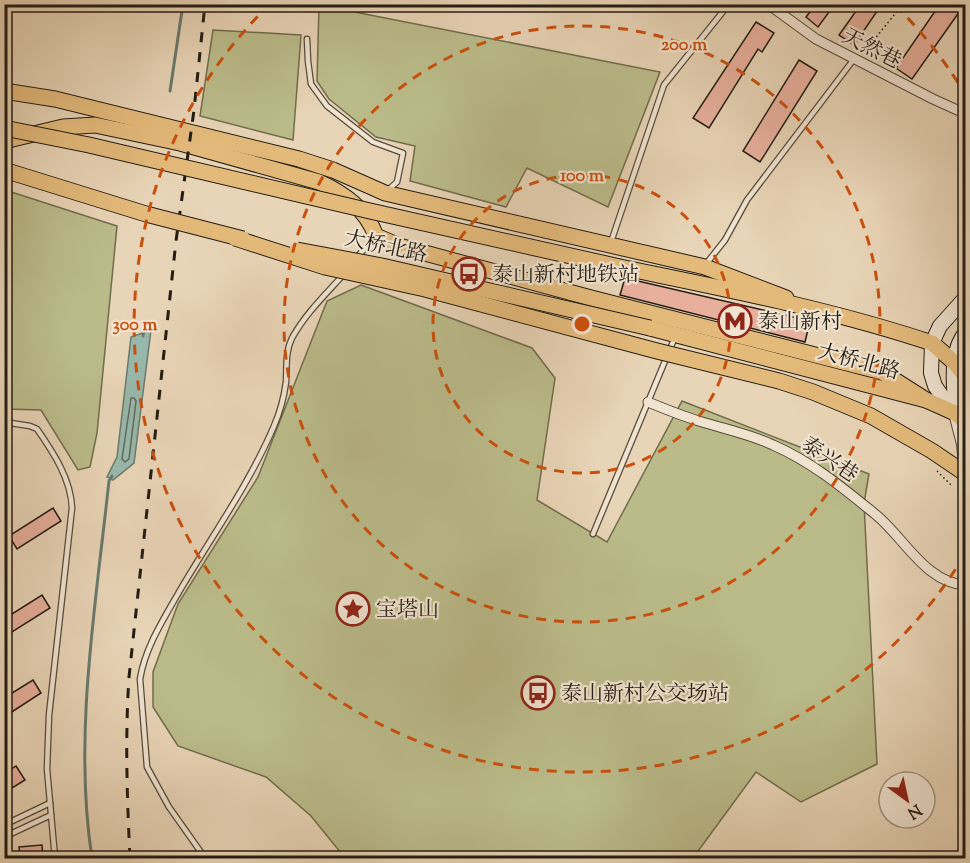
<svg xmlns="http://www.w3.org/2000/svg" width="970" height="863" font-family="'Sorts Mill Goudy','Noto Serif SC',serif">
<rect width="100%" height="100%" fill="#e8d4b6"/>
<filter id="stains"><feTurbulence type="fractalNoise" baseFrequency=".00333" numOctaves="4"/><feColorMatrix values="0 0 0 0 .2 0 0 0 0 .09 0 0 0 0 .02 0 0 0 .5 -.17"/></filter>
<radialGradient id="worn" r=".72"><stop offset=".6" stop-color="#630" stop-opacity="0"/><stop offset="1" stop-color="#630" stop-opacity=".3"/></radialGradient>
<g fill="#bbbb8a" stroke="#706c4e" stroke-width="1.5">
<polygon points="319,5 660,72 608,207 527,168 506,207 410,181 415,146 376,137 329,99 317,81"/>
<polygon points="213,30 301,35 293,140 200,116"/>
<polygon points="5,190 117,226 97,433 90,467 78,470 41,410 5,409"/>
<polygon points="361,285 532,348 555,378 537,500 607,542 682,401 869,474 864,503 877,764 801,802 756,772 693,858 345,858 311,816 266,777 178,746 153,707 153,672 178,604 258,477 327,301"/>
</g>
<polygon fill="#98b8ab" stroke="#6a7a6e" stroke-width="1.5" points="151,330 134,463 113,480 107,477 117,457 131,337"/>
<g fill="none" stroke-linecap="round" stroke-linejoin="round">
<polygon stroke="#5e6a5f" stroke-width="1.5" points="131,398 134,398 136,401 129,459 125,462 122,459"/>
<g stroke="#6a7a6e" stroke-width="3">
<polyline points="170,91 183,4"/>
<polyline points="143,336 144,329"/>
<path d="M92 858C73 737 96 603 109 481L112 476"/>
</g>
</g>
<g fill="#e7af9c" stroke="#241d13" stroke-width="1.5">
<polygon points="816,4 835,4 818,27 806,17"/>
<polygon points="861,4 882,4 854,45 839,35"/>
<polygon points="940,4 958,4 962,8 912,79 896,68"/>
<polygon points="756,22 774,33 762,52 758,49 709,128 693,118"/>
<polygon points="799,60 817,71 760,162 743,151"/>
<polygon points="625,278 810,321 805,342 620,295"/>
<polygon points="53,508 61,521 17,549 9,536"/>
<polygon points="42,595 50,608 4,637 4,619"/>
<polygon points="33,680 41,693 4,717 4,698"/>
<polygon points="16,766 25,780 4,793 4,774"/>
<polygon points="42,845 43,858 20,858 19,847"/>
</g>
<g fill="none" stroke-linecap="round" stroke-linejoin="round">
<g stroke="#554b3c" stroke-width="7">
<g id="service">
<polyline points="307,39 308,61 311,84 327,106 373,142 403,153 397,182 388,190"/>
<polyline points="611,242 664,85 725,9 719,4"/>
<polyline points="356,258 375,238"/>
<polyline points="706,264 725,240 747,200 854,59"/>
<path d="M4 422 30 426 37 429C53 452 71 479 72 508L49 715 47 769 55 858"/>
<polyline points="593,534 675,337"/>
<polyline points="4,825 50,803"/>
<polyline points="4,837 51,815"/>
<path d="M205 858 169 807 147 767 140 679C145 648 163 620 179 592 211 537 249 485 274 426 280 412 284 398 286 382 287 367 285 352 292 338 306 313 325 295 344 274"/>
</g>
</g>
<g stroke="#554b3c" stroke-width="11">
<g id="minor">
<polyline points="768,4 816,39 933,99 966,114"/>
<path d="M648 402C665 409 682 416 699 421 724 429 750 434 773 445 812 462 843 488 875 514 903 536 926 584 966 585"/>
</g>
</g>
<g stroke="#554b3c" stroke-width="14">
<polyline id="tertiary" points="955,413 963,444 966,474"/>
</g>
<g stroke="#241d13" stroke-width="16">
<g id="secondary">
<polyline points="953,412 935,386 931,373 932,343 940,326 966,297"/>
<path d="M955 413C955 387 948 353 966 332"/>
</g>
</g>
<g stroke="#241d13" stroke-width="17">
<g id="primary">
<polyline points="4,91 55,99 299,159 333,170 385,193 705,267 786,298"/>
<path d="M4 141 63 127 95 125 180 143 319 182C345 194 366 209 376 236L399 246 591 298 882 372 926 400 955 413 966 422"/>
<polyline points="932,343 955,363 966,377"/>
</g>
</g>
<g stroke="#241d13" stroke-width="17">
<g id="trunk">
<path d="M620 267C725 289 830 309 932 343"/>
<polyline points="650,328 926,400"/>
</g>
</g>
<g stroke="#241d13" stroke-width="1.5" stroke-dasharray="1.5 3" stroke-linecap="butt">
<polyline points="865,51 903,4"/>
<polyline points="937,471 951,485"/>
</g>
<use href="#service" stroke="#f0e3d0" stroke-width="4.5"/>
<use href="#minor" stroke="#f0e3d0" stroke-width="9"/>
<use href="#tertiary" stroke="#f0e3d0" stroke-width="12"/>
<use href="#secondary" stroke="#f0e3d0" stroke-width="14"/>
<use href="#primary" stroke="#e4ba7b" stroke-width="15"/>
<use href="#trunk" stroke="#e4ba7b" stroke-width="15"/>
<path stroke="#241d13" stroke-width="3" stroke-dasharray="10 10" stroke-linecap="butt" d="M130 858C127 797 125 738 129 677L176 241 194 110 205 4"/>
<g stroke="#241d13" stroke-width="17" stroke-linecap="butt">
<g id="trunk-bridge">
<polyline points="4,128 89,145 370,211 620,267"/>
<polyline points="4,170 146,214 243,239"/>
<polyline points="235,238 325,267 425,289 657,351 779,381 813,392 871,416 932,451 966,474"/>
<polyline points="297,250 382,266 650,328"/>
</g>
</g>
<use href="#trunk-bridge" stroke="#e4ba7b" stroke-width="15"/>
</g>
<g fill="none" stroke="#cb500d" stroke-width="3" stroke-dasharray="10 8">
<circle cx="582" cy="324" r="149"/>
<circle cx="582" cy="324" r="298"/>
<path d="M965 554A447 447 0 1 1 269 5M895 5A447 447 0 0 1 965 94"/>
</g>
<defs>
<g id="bus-ring" transform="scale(1.725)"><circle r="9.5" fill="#f0e3d0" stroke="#8f2418" stroke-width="1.5"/><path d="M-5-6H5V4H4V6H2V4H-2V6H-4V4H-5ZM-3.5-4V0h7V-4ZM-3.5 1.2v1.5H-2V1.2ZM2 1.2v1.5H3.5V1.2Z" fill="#8f2418"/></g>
<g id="metro-ring" transform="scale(1.725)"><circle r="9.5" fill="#f0e3d0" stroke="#8f2418" stroke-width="1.5"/><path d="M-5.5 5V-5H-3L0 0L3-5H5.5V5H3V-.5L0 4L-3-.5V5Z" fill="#8f2418"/></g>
<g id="sight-ring" transform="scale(1.725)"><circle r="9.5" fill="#f0e3d0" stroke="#8f2418" stroke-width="1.5"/><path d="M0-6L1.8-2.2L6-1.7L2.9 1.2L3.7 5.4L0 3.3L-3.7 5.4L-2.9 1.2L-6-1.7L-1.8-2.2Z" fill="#8f2418"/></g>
</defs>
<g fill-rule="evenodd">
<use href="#bus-ring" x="469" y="274"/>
<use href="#metro-ring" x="735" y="321"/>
<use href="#sight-ring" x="353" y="609"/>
<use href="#bus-ring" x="538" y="693"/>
</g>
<g text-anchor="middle" stroke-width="4.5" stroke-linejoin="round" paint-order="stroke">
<g font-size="21" fill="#241d13" stroke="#f0e3d0">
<text transform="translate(872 48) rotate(27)" y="7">天然巷</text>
<text transform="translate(386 246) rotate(12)" y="7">大桥北路</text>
<text transform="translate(859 361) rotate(15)" y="7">大桥北路</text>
<text transform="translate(830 459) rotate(34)" y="7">泰兴巷</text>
</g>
<g font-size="21" fill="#241d13" stroke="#f0e3d0" text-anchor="start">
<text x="492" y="281">泰山新村地铁站</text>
<text x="758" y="328">泰山新村</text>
<text x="376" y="616">宝塔山</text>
<text x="561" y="700">泰山新村公交场站</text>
</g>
</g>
<circle cx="582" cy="324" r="9" fill="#cb500d" stroke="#f0e3d0" stroke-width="3"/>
<g font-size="18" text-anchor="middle" font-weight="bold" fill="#cb500d" stroke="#f0e3d0" stroke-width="4.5" stroke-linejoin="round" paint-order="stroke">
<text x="684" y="50">200 m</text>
<text x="582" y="181">100 m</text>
<text x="135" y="330">300 m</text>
</g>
<rect width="970" height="863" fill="none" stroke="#e8d4b6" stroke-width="24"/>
<rect x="6" y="6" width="958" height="851" fill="none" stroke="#241d13" stroke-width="3"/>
<rect x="12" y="12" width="946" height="839" fill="none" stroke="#241d13" stroke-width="1.5"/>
<g transform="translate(907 800) rotate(147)"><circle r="28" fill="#f0e3d0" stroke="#9e9484" stroke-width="1.5"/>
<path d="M0-4.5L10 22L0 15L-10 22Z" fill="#8f2418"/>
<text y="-9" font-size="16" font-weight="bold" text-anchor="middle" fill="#241d13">N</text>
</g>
<rect width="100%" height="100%" filter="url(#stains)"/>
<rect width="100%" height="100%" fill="url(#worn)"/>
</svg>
